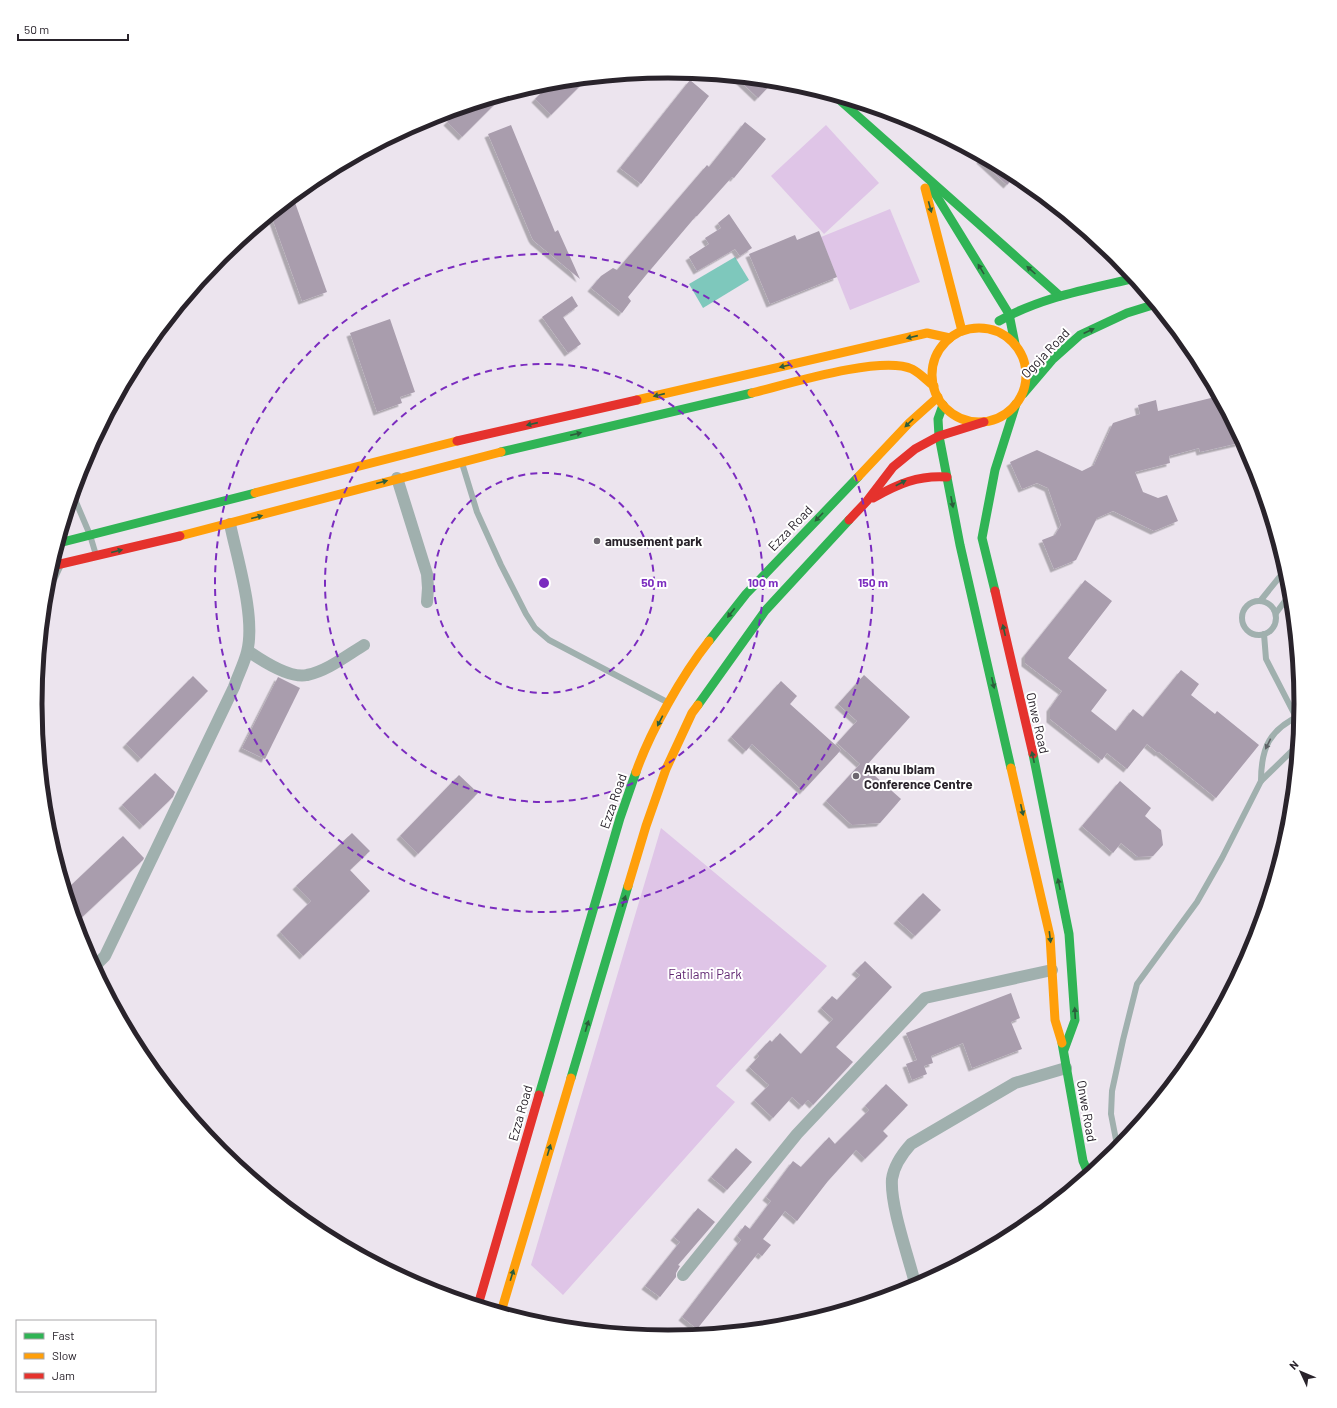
<svg xmlns="http://www.w3.org/2000/svg" width="1337" height="1408" font-family="Barlow,sans-serif">
<defs>
<filter id="shadow"><feDropShadow dx="-3.5" dy="3.5" stdDeviation="0" flood-color="#0004"/></filter>
</defs>
<rect width="100%" height="100%" fill="#ece4ee"/>
<g fill="#dfc5e7">
<polygon points="826,125 879,183 824,234 771,176"/>
<polygon points="890,209 920,282 850,310 821,237"/>
<polygon points="661,828 827,966 716,1086 735,1102 563,1295 531,1265"/>
</g>
<polygon fill="#7ec8bc" points="735,257 749,280 703,308 689,284"/>
<g fill="#a99dad" filter="url(#shadow)">
<polygon points="736,77 759,79 774,81 758,98"/>
<polygon points="588,78 551,115 535,99 552,82"/>
<polygon points="690,80 709,96 641,184 620,168"/>
<polygon points="503,96 462,137 447,122 461,108"/>
<polygon points="745,122 766,139 734,178 732,177 697,216 696,216 646,275 628,297 631,301 622,313 591,288 601,276 613,268 617,270 707,165 709,167"/>
<polygon points="511,125 555,232 558,230 580,279 534,241 532,238 488,134"/>
<polygon points="982,157 1016,175 1007,185 980,160"/>
<polygon points="293,197 327,292 302,301 271,215"/>
<polygon points="729,214 752,248 740,256 735,249 697,271 689,257 709,244 705,238 721,228 718,223"/>
<polygon points="819,231 837,277 770,304 749,254 795,235 797,240"/>
<polygon points="572,296 578,306 563,317 581,344 568,353 542,317"/>
<polygon points="390,319 415,392 400,397 402,403 377,412 350,333"/>
<polygon points="1219,396 1235,426 1239,443 1200,452 1199,448 1169,456 1170,463 1135,472 1143,492 1158,498 1167,495 1178,521 1154,531 1113,511 1097,518 1076,560 1054,569 1042,540 1055,535 1061,525 1048,488 1037,483 1022,489 1010,462 1037,450 1082,471 1094,465 1113,423 1140,414 1138,405 1156,400 1158,411"/>
<polygon points="1085,580 1112,601 1068,658 1107,690 1091,711 1116,731 1133,709 1143,717 1181,670 1199,684 1191,695 1215,714 1217,711 1259,745 1216,798 1159,752 1158,753 1147,744 1127,769 1107,753 1102,760 1050,719 1050,708 1062,691 1025,663 1025,655"/>
<polygon points="864,675 910,717 865,767 901,799 880,823 852,825 826,801 860,764 837,743 857,721 838,704"/>
<polygon points="193,676 208,691 141,759 126,744"/>
<polygon points="278,677 300,688 265,759 242,748"/>
<polygon points="781,681 797,696 790,704 841,750 803,791 752,744 746,751 731,737"/>
<polygon points="155,773 175,792 173,797 143,826 122,805"/>
<polygon points="459,775 478,793 418,854 400,836"/>
<polygon points="1120,781 1151,808 1145,816 1161,830 1163,845 1153,856 1138,857 1121,843 1113,853 1082,826"/>
<polygon points="352,833 370,851 350,870 370,891 303,956 280,932 311,901 296,886"/>
<polygon points="123,836 144,858 143,860 79,920 73,914 66,890"/>
<polygon points="923,893 941,910 915,936 897,920"/>
<polygon points="865,961 892,987 836,1047 853,1062 813,1105 808,1100 802,1106 792,1097 773,1118 754,1100 769,1085 749,1067 759,1056 757,1054 770,1040 772,1042 780,1033 801,1054 833,1019 821,1008 832,996 837,1000 860,975 855,971"/>
<polygon points="1011,993 1020,1018 1011,1022 1022,1049 972,1068 963,1043 931,1056 933,1063 924,1066 927,1074 912,1080 906,1064 917,1060 906,1033"/>
<polygon points="886,1084 908,1105 883,1131 888,1136 865,1159 856,1150 828,1181 797,1221 785,1211 763,1239 771,1245 762,1256 758,1253 697,1329 682,1317 741,1240 737,1236 745,1225 750,1229 771,1201 766,1197 793,1161 801,1167 829,1137 835,1144 869,1110 865,1106"/>
<polygon points="736,1148 752,1162 727,1190 711,1177"/>
<polygon points="698,1208 715,1222 678,1265 680,1266 676,1273 676,1277 660,1297 645,1286 680,1242 674,1237"/>
</g>
<g fill="none" stroke-linecap="round" stroke-linejoin="round">
<g stroke="#a0b0ae" stroke-width="6">
<polyline points="462,463 477,512 501,565 526,614 535,628 549,640 667,702"/>
<polyline points="73,495 90,535 96,555"/>
<polyline points="45,599 60,567"/>
<polyline points="1261,600 1286,569"/>
<circle cx="1259" cy="618" r="17"/>
<polyline points="1276,613 1291,593"/>
<polyline points="1264,634 1266,659 1300,725"/>
<path d="M1261 781C1261 747 1270 729 1301 715"/>
<polyline points="1118,1150 1111,1114 1112,1091 1123,1040 1137,984 1197,902 1222,858 1261,781 1298,745"/>
</g>
<g stroke="#a0b0ae" stroke-width="12">
<polyline points="397,478 427,574 428,588 427,602"/>
<path d="M248 651C261 660 290 679 307 675 327 671 346 656 364 645"/>
<path d="M94 967 105 956 234 687C238 675 244 664 247 652 256 618 237 558 230 524"/>
<polyline points="683,1275 797,1134 925,998 1052,970"/>
<path d="M916 1287C909 1258 890 1206 892 1179 894 1165 902 1154 911 1144L1015 1083 1066 1068"/>
</g>
<g stroke="#30b455" stroke-width="9">
<polyline points="834,95 1060,296"/>
<polyline points="931,187 1009,314 1015,344"/>
<path d="M999 321C1041 297 1089 289 1135 278"/>
<polyline points="1023,394 1052,360 1080,335 1127,313 1156,304"/>
<polyline points="943,405 938,419 939,436 960,545 1011,768"/>
<polyline points="501,452 752,393"/>
<polyline points="59,543 255,493"/>
<polyline points="995,591 982,538 995,470 1016,404"/>
<polyline points="709,641 746,594 858,477"/>
<polyline points="698,705 765,611 849,520"/>
<polyline points="1033,754 1069,934 1075,1020 1064,1050"/>
<polyline points="1062,1043 1083,1161 1089,1175"/>
<polyline points="571,1078 628,886"/>
<polyline points="539,1095 620,818 636,772"/>
</g>
<g stroke="#ff9f0a" stroke-width="9">
<polyline points="925,188 962,331"/>
<circle cx="979" cy="375" r="47"/>
<path d="M752 393C788 384 881 355 912 369 920 373 927 381 934 386"/>
<polyline points="637,400 927,333 950,338"/>
<polyline points="858,477 909,423 938,397"/>
<polyline points="255,493 457,441"/>
<polyline points="180,536 501,452"/>
<polyline points="1011,768 1050,936 1055,1020 1062,1043"/>
<path d="M636 772C650 732 682 675 709 641"/>
<polyline points="628,886 646,826 666,769 692,713 698,705"/>
<polyline points="501,1312 571,1078"/>
</g>
<g stroke="#e5322d" stroke-width="9">
<polyline points="457,441 637,400"/>
<path d="M873 498C898 484 918 475 947 477"/>
<polyline points="849,520 867,501 893,467 915,449 939,436 984,422"/>
<polyline points="52,566 180,536"/>
<polyline points="995,591 1033,754"/>
<polyline points="478,1305 539,1095"/>
</g>
</g>
<defs><path id="oneway-solid" d="M-6-.8H1V-3.2L6.5 0L1 3.2V.8H-6Z"/></defs>
<g fill="#2c5d3c">
<use href="#oneway-solid" transform="translate(930 207) rotate(75)"/>
<use href="#oneway-solid" transform="translate(981 269) rotate(-121)"/>
<use href="#oneway-solid" transform="translate(1031 270) rotate(-138)"/>
<use href="#oneway-solid" transform="translate(1089 331) rotate(-25)"/>
<use href="#oneway-solid" transform="translate(912 337) rotate(167)"/>
<use href="#oneway-solid" transform="translate(785 366) rotate(167)"/>
<use href="#oneway-solid" transform="translate(659 395) rotate(167)"/>
<use href="#oneway-solid" transform="translate(909 423) rotate(136)"/>
<use href="#oneway-solid" transform="translate(532 424) rotate(167)"/>
<use href="#oneway-solid" transform="translate(576 434) rotate(-13)"/>
<use href="#oneway-solid" transform="translate(382 482) rotate(-15)"/>
<use href="#oneway-solid" transform="translate(901 483) rotate(-28)"/>
<use href="#oneway-solid" transform="translate(952 502) rotate(79)"/>
<use href="#oneway-solid" transform="translate(257 517) rotate(-15)"/>
<use href="#oneway-solid" transform="translate(819 517) rotate(134)"/>
<use href="#oneway-solid" transform="translate(117 551) rotate(-14)"/>
<use href="#oneway-solid" transform="translate(731 613) rotate(128)"/>
<use href="#oneway-solid" transform="translate(1004 630) rotate(-103)"/>
<use href="#oneway-solid" transform="translate(993 683) rotate(77)"/>
<use href="#oneway-solid" transform="translate(660 721) rotate(117)"/>
<use href="#oneway-solid" transform="translate(1033 757) rotate(-102)"/>
<use href="#oneway-solid" transform="translate(1022 810) rotate(77)"/>
<use href="#oneway-solid" transform="translate(1059 884) rotate(-102)"/>
<use href="#oneway-solid" transform="translate(624 901) rotate(-73)"/>
<use href="#oneway-solid" transform="translate(1050 937) rotate(83)"/>
<use href="#oneway-solid" transform="translate(1075 1013) rotate(-93)"/>
<use href="#oneway-solid" transform="translate(587 1026) rotate(-73)"/>
<use href="#oneway-solid" transform="translate(549 1150) rotate(-73)"/>
<use href="#oneway-solid" transform="translate(512 1275) rotate(-73)"/>
</g>
<use fill="#5f6266" href="#oneway-solid" transform="translate(1268 744) rotate(116)"/>
<g fill="none" stroke="#7b2cbf" stroke-width="2" stroke-dasharray="7 5">
<circle cx="544" cy="583" r="110"/>
<circle cx="544" cy="583" r="219"/>
<circle cx="544" cy="583" r="329"/>
</g>
<g fill="#6d676f" stroke="#fff" stroke-width="1.5">
<circle cx="597" cy="541" r="4"/>
<circle cx="856" cy="776" r="4"/>
</g>
<g text-anchor="middle" stroke-width="4" stroke-linejoin="round" paint-order="stroke">
<g font-size="13" fill="#29232b" stroke="#fff">
<text transform="translate(1045 353) rotate(-46)" y="5">Ogoja Road</text>
<text transform="translate(790 528) rotate(-46)" y="5">Ezza Road</text>
<text transform="translate(1038 723) rotate(77)" y="5">Onwe Road</text>
<text transform="translate(613 801) rotate(-71)" y="5">Ezza Road</text>
<text transform="translate(1087 1111) rotate(80)" y="5">Onwe Road</text>
<text transform="translate(520 1113) rotate(-74)" y="5">Ezza Road</text>
</g>
<g font-size="13" font-weight="bold" fill="#29232b" stroke="#fff" text-anchor="start">
<text x="605" y="546">amusement park</text>
<text x="864" y="774">Akanu Ibiam<tspan x="864" dy="15">Conference Centre</tspan></text>
</g>
<g font-size="13" fill="#612772" stroke="#fff">
<text x="705" y="979">Fatilami Park</text>
</g>
</g>
<path d="M0 0H1337V1408H0ZM42 704a626 626 0 1 1 1252 0a626 626 0 1 1-1252 0Z" fill="#fff" fill-rule="evenodd"/>
<path fill="none" stroke="#29232b" stroke-width="5" d="M42 704a626 626 0 1 1 1252 0a626 626 0 1 1-1252 0Z"/>
<circle cx="544" cy="583" r="6" fill="#7b2cbf" stroke="#fff" stroke-width="2"/>
<g font-size="12" text-anchor="middle" font-weight="bold" fill="#7b2cbf" stroke="#fff" stroke-width="4" stroke-linejoin="round" paint-order="stroke">
<text x="654" y="587">50 m</text>
<text x="763" y="587">100 m</text>
<text x="873" y="587">150 m</text>
</g>
<rect x="16" y="1320" width="140" height="72" fill="#ffffff" stroke="#a9a7aa"/>
<rect x="24" y="1333" width="20" height="6" fill="#30b455" stroke="#a9a7aa"/>
<text x="52" y="1340" font-size="12" fill="#29232b">Fast</text>
<rect x="24" y="1353" width="20" height="6" fill="#ff9f0a" stroke="#a9a7aa"/>
<text x="52" y="1360" font-size="12" fill="#29232b">Slow</text>
<rect x="24" y="1373" width="20" height="6" fill="#e5322d" stroke="#a9a7aa"/>
<text x="52" y="1380" font-size="12" fill="#29232b">Jam</text>
<g transform="translate(1301 1372) rotate(314)" stroke="#ffffff" stroke-width="3" paint-order="stroke">
<path d="M0-3L7 15L0 10L-7 15Z" fill="#29232b"/>
<text y="-6" font-size="11" font-weight="bold" text-anchor="middle" fill="#29232b">N</text>
</g>
<path d="M18 34v6h110v-6" fill="none" stroke="#29232b" stroke-width="2"/>
<text x="24" y="34" font-size="12" fill="#29232b" stroke="#ffffff" stroke-width="3" paint-order="stroke">50 m</text>
</svg>
